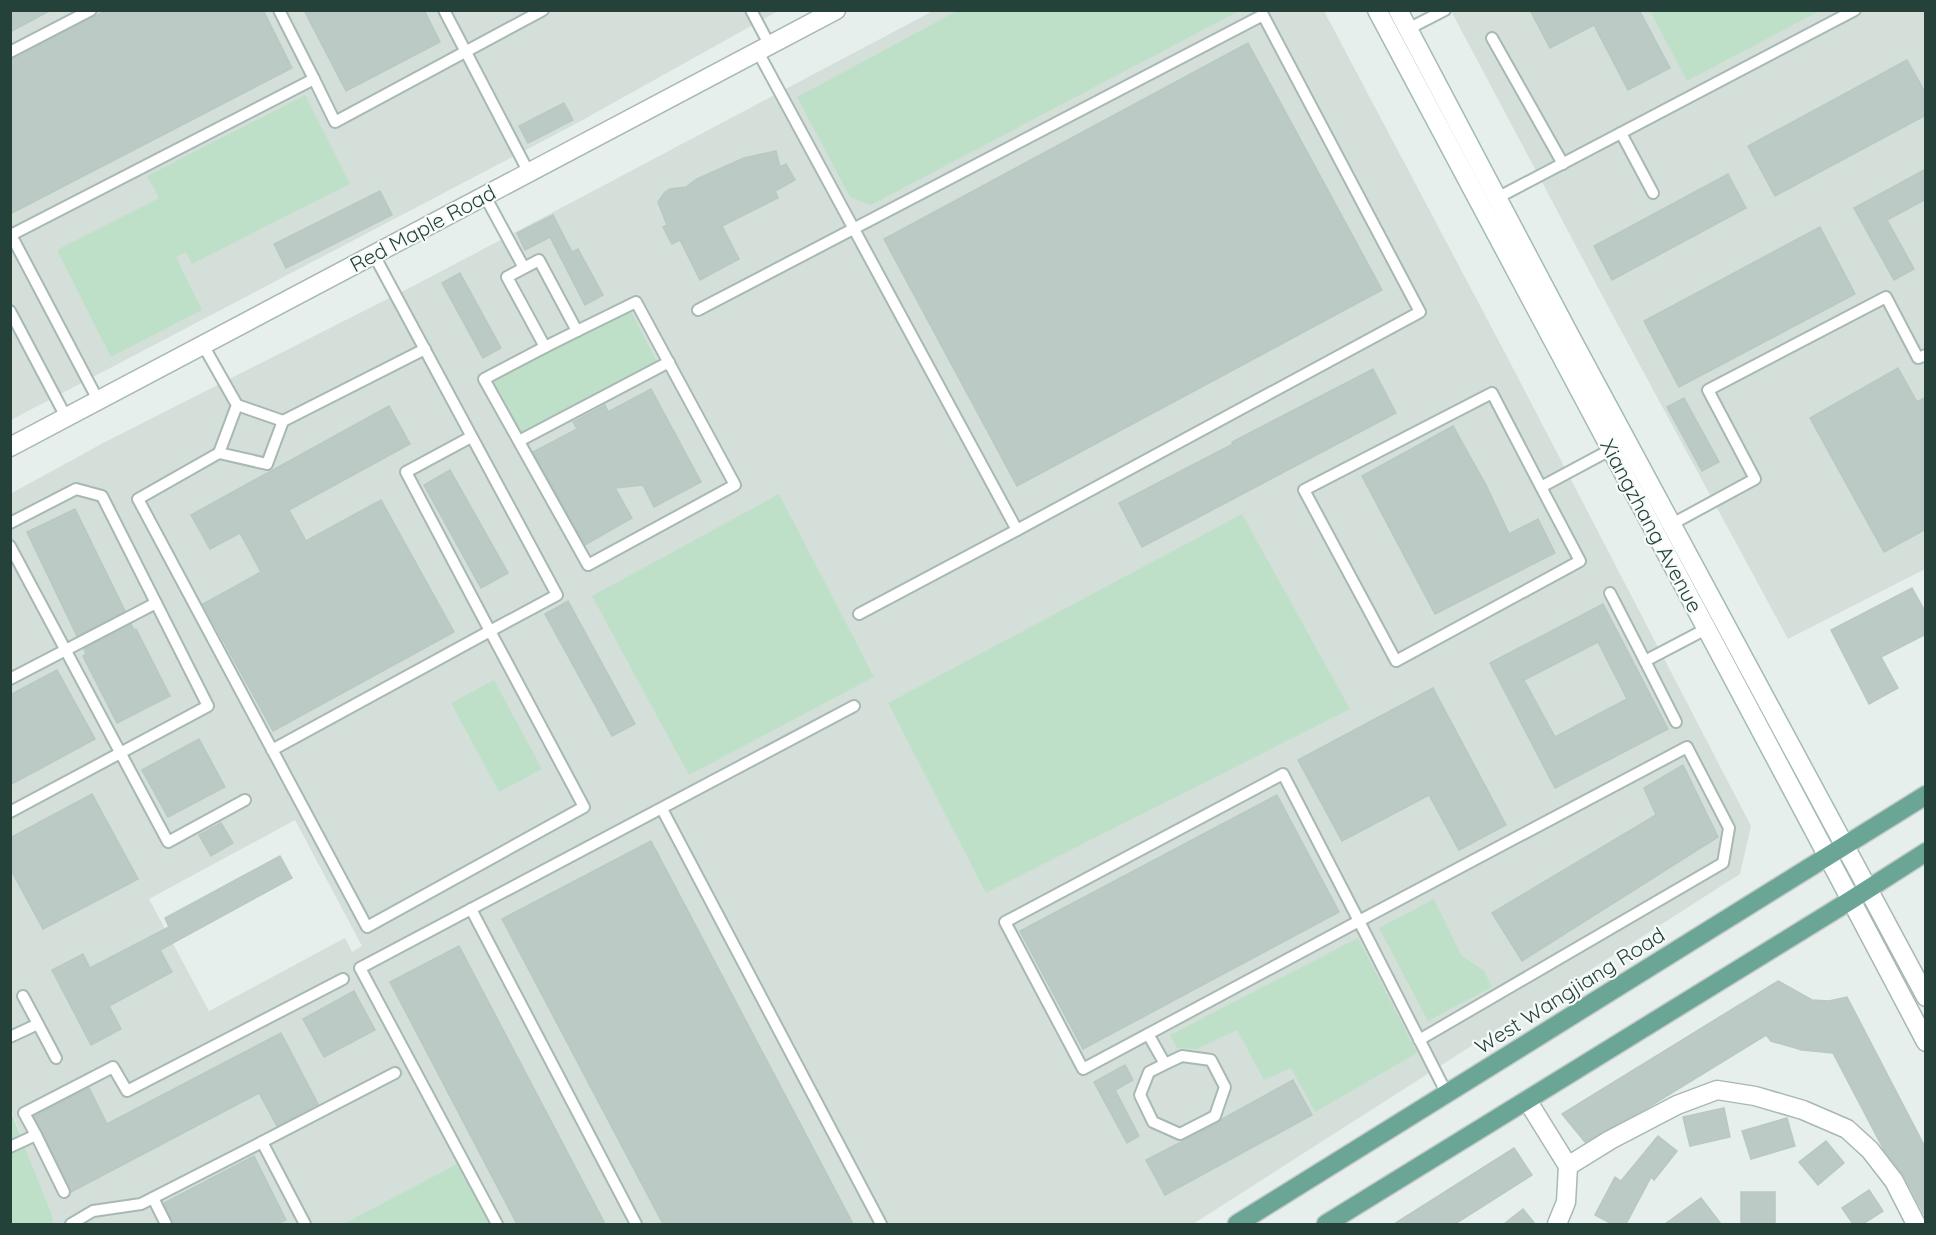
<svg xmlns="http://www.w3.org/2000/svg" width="1936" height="1235" font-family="Quicksand,sans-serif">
<rect width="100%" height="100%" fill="#e6efeb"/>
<g fill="#d4dfda" fill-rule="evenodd">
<polygon points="11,11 778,11 579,122 11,420"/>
<path d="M933 11H1324L1513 368 1751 826 1740 874 1193 1224H497L463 1162 343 1224H54L11 1109 10 494 105 442 421 282ZM295 820 362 946 352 952 345 938 209 1011 149 899Z"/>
<polygon points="1451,11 1925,11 1925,569 1788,639 1611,312"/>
</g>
<g fill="#bfe0c8">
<polygon points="957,11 957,10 1239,11 871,205 850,197 797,97"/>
<polygon points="1650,11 1820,11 1687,81"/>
<polygon points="305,95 350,184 192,264 186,252 176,257 202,310 111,357 57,250 159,198 147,176"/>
<polygon points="631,311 657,362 520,433 490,381"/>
<polygon points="779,494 874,677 689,775 592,596"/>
<polygon points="1242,514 1350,709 986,893 888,703"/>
<polygon points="494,680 542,769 499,792 451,703"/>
<polygon points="1434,899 1461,955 1484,971 1492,987 1428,1021 1379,928"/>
<polygon points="1358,938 1417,1053 1315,1112 1291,1068 1264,1080 1237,1030 1197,1049 1177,1048 1170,1035"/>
<polygon points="10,1109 51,1213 54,1224 11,1224"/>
<polygon points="463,1161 497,1224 343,1224"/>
</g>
<g fill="#bbcac4" stroke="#b8c9c2" stroke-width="1.5" fill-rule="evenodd">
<polygon points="10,10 51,10 10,32"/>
<polygon points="107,10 263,10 292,68 10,214 10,60"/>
<polygon points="304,10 424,10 440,42 346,91"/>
<polygon points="1530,10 1639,10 1670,68 1628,90 1594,25 1550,48"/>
<polygon points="1248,43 1382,290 1017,486 884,239"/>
<polygon points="1907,60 1926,94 1926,115 1775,196 1748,146"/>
<polygon points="564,103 573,120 528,143 519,126"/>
<polygon points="776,151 780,167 786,164 795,180 775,191 778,198 722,226 739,259 700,280 680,240 672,244 663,227 667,225 658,202 665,192 670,189 686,187 697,179 744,158"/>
<polygon points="1926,169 1926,199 1887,220 1914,269 1894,280 1854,208"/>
<polygon points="1728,174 1746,208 1612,280 1594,246"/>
<polygon points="380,191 392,215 286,268 274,244"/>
<polygon points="553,215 572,252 578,249 603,295 585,305 550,237 525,250 517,233"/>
<polygon points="1820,227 1855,294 1679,387 1644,321"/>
<polygon points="460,273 501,348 483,358 442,283"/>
<polygon points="1898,368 1917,402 1926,397 1926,529 1884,552 1810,418"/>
<polygon points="1373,369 1396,413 1142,547 1119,503 1233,444 1232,442"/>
<polygon points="651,389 701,482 654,507 643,485 615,488 632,518 585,545 533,452 577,429 573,422 605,405 608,412"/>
<polygon points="1684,398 1719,462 1702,471 1667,407"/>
<polygon points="389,406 410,444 289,510 306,541 381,500 454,632 273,731 203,604 261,572 240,533 210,549 191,515"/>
<polygon points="1453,426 1486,485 1509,534 1538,519 1555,553 1435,614 1362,476"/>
<polygon points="450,470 508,573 481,588 424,485"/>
<polygon points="75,509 125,611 77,636 27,532"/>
<polygon points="1912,588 1926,613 1926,634 1881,657 1898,688 1869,704 1831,630"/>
<polygon points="568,601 635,724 612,736 545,614"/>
<path d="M1603 604 1668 729 1555 788 1490 663ZM1598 642 1627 699 1555 737 1524 680Z"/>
<polygon points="131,624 134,630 136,629 170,696 117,723 83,656 86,654 84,649"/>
<polygon points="57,670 95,739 10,785 10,695"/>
<polygon points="1433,688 1506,825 1459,850 1429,795 1342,841 1298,760"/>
<polygon points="199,739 225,787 168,817 142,770"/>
<polygon points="1683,765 1718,837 1522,961 1492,913 1656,815 1644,788"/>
<polygon points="92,794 138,879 43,929 10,868 10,838"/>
<polygon points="1277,795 1339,912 1083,1049 1020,931"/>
<polygon points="221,823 233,843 211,856 199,835"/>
<polygon points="651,841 853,1224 663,1224 502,919"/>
<polygon points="280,856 292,878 160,950 172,972 109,1006 121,1029 91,1045 52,970 83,954 90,968 169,927 165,918"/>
<polygon points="459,946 605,1224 517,1224 390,982"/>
<polygon points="1778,981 1812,1000 1829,1001 1847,997 1926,1149 1926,1218 1904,1176 1884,1150 1833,1053 1802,1050 1771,1041 1766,1035 1647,1108 1585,1142 1562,1114"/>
<polygon points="354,991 375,1030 324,1057 303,1019"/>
<polygon points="281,1033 318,1104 277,1126 259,1093 71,1192 34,1116 89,1088 107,1124"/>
<polygon points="1125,1065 1133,1080 1115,1090 1139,1136 1127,1143 1094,1082"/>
<polygon points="1293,1080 1312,1115 1165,1195 1146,1160 1218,1123 1222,1119"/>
<polygon points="1724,1108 1730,1137 1690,1146 1683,1117"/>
<polygon points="1787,1118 1795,1146 1751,1159 1742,1131"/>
<polygon points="1658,1136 1677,1151 1654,1180 1651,1177 1626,1224 1612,1224 1595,1215 1615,1177 1621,1181"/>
<polygon points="1826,1141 1844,1163 1818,1185 1799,1162"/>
<polygon points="1514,1148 1532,1175 1455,1224 1394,1224"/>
<polygon points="254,1156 286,1220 277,1224 173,1224 164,1203"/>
<polygon points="1869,1190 1883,1211 1863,1224 1853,1224 1842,1208"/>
<rect x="1741" y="1192" width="34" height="32"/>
<polygon points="1701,1198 1721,1224 1665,1224"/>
<polygon points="1523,1209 1535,1224 1504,1224"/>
</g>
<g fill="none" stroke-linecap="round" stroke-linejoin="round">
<g stroke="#a8b8b2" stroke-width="14">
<g id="service">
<polyline points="279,10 314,79"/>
<polyline points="444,10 529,173"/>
<polyline points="751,10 770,46"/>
<polyline points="1408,29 1445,10"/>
<polyline points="1492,38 1563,164"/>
<polyline points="10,52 91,10"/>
<polyline points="1621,133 1653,193"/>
<polyline points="485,196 524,268 539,260 577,331 636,302 735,485 588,565 484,379 545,347 507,277 524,268"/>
<polyline points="1497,198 1855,10"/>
<polyline points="10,233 98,400"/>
<polyline points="11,235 314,79 335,122 543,10"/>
<polyline points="698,310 1263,15 1420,312 1017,530 758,52"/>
<polyline points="10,311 66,417"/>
<polyline points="203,345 237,405 219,453 138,499 367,927 584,807 490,631 557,595 374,255"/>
<polyline points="545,347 577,331"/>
<polyline points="237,405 283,421"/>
<polyline points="519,441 669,362"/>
<polyline points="219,453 267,464 283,421 425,349"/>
<polyline points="1541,487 1580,561 1396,661 1304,490 1492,393 1541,487 1610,450"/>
<polyline points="10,523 76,489 102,496 208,706 10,812"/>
<polyline points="1672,524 1755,479 1708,390 1886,297 1918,358 1926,355"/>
<polyline points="10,546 168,842 245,800"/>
<polyline points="1610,593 1645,661"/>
<polyline points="859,614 1017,530"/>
<polyline points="10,679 156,603"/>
<polyline points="1676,722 1645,661 1706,629"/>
<polyline points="272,750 490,631 406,472 471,437"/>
<polygon points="1283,774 1359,921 1083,1069 1005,922"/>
<polyline points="662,809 881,1224"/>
<polyline points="471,909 636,1224"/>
<polyline points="23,996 38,1024"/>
<polyline points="1148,1034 1165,1064 1149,1072 1140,1095 1153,1122 1180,1134 1215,1116 1225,1087 1211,1060 1182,1056 1165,1064"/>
<polyline points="10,1037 38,1024 56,1058"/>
<polyline points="1419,1040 1723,863 1729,828 1687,747 1359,921 1447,1094"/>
<polyline points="36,1135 24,1113 113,1067 127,1091 343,979"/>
<polyline points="262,1142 395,1073"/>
<polyline points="10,1147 36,1135 64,1192"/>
<polyline points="153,1198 166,1224"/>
<polyline points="71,1224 93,1211 141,1204 262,1142 305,1224"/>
<polyline points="497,1224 360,968 854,706"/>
</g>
</g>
<g stroke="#a8b8b2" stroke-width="21">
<g id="minor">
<polyline points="1527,1100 1568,1166 1566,1202 1557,1224"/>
<polyline points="1568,1166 1610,1140 1677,1105 1717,1090 1755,1096 1803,1110 1847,1129 1870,1150 1894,1181 1916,1224"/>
</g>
</g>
<g stroke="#a8b8b2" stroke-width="21">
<g id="tertiary">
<polyline points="10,447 836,10"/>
<polyline points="1868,889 1926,997"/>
<polyline points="1851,900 1926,1042"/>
</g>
</g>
<g stroke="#a4bbb3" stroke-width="21">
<g id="secondary">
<polyline points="1377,10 1851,900"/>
<polyline points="1398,10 1569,334 1868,889"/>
</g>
</g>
<g stroke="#c2cac8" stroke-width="21">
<g id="primary">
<polyline points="1237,1224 1926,795"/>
<polyline points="1326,1224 1851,900 1926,852"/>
</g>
</g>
<use href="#service" stroke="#fff" stroke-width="10"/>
<use href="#minor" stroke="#fff" stroke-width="18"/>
<use href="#tertiary" stroke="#fff" stroke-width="18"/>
<use href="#secondary" stroke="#fff" stroke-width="18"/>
<use href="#primary" stroke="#6aa596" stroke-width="18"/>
</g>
<g text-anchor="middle" stroke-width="4.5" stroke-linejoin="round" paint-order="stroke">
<g font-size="21" fill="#24423a" stroke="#f7fbf9">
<text transform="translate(423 229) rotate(-28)" y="7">Red Maple Road</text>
<text transform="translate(1651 526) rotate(62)" y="7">Xiangzhang Avenue</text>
<text transform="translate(1570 991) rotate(-32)" y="7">West Wangjiang Road</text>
</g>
</g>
<rect width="1936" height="1235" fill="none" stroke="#24423a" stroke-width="24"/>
</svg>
